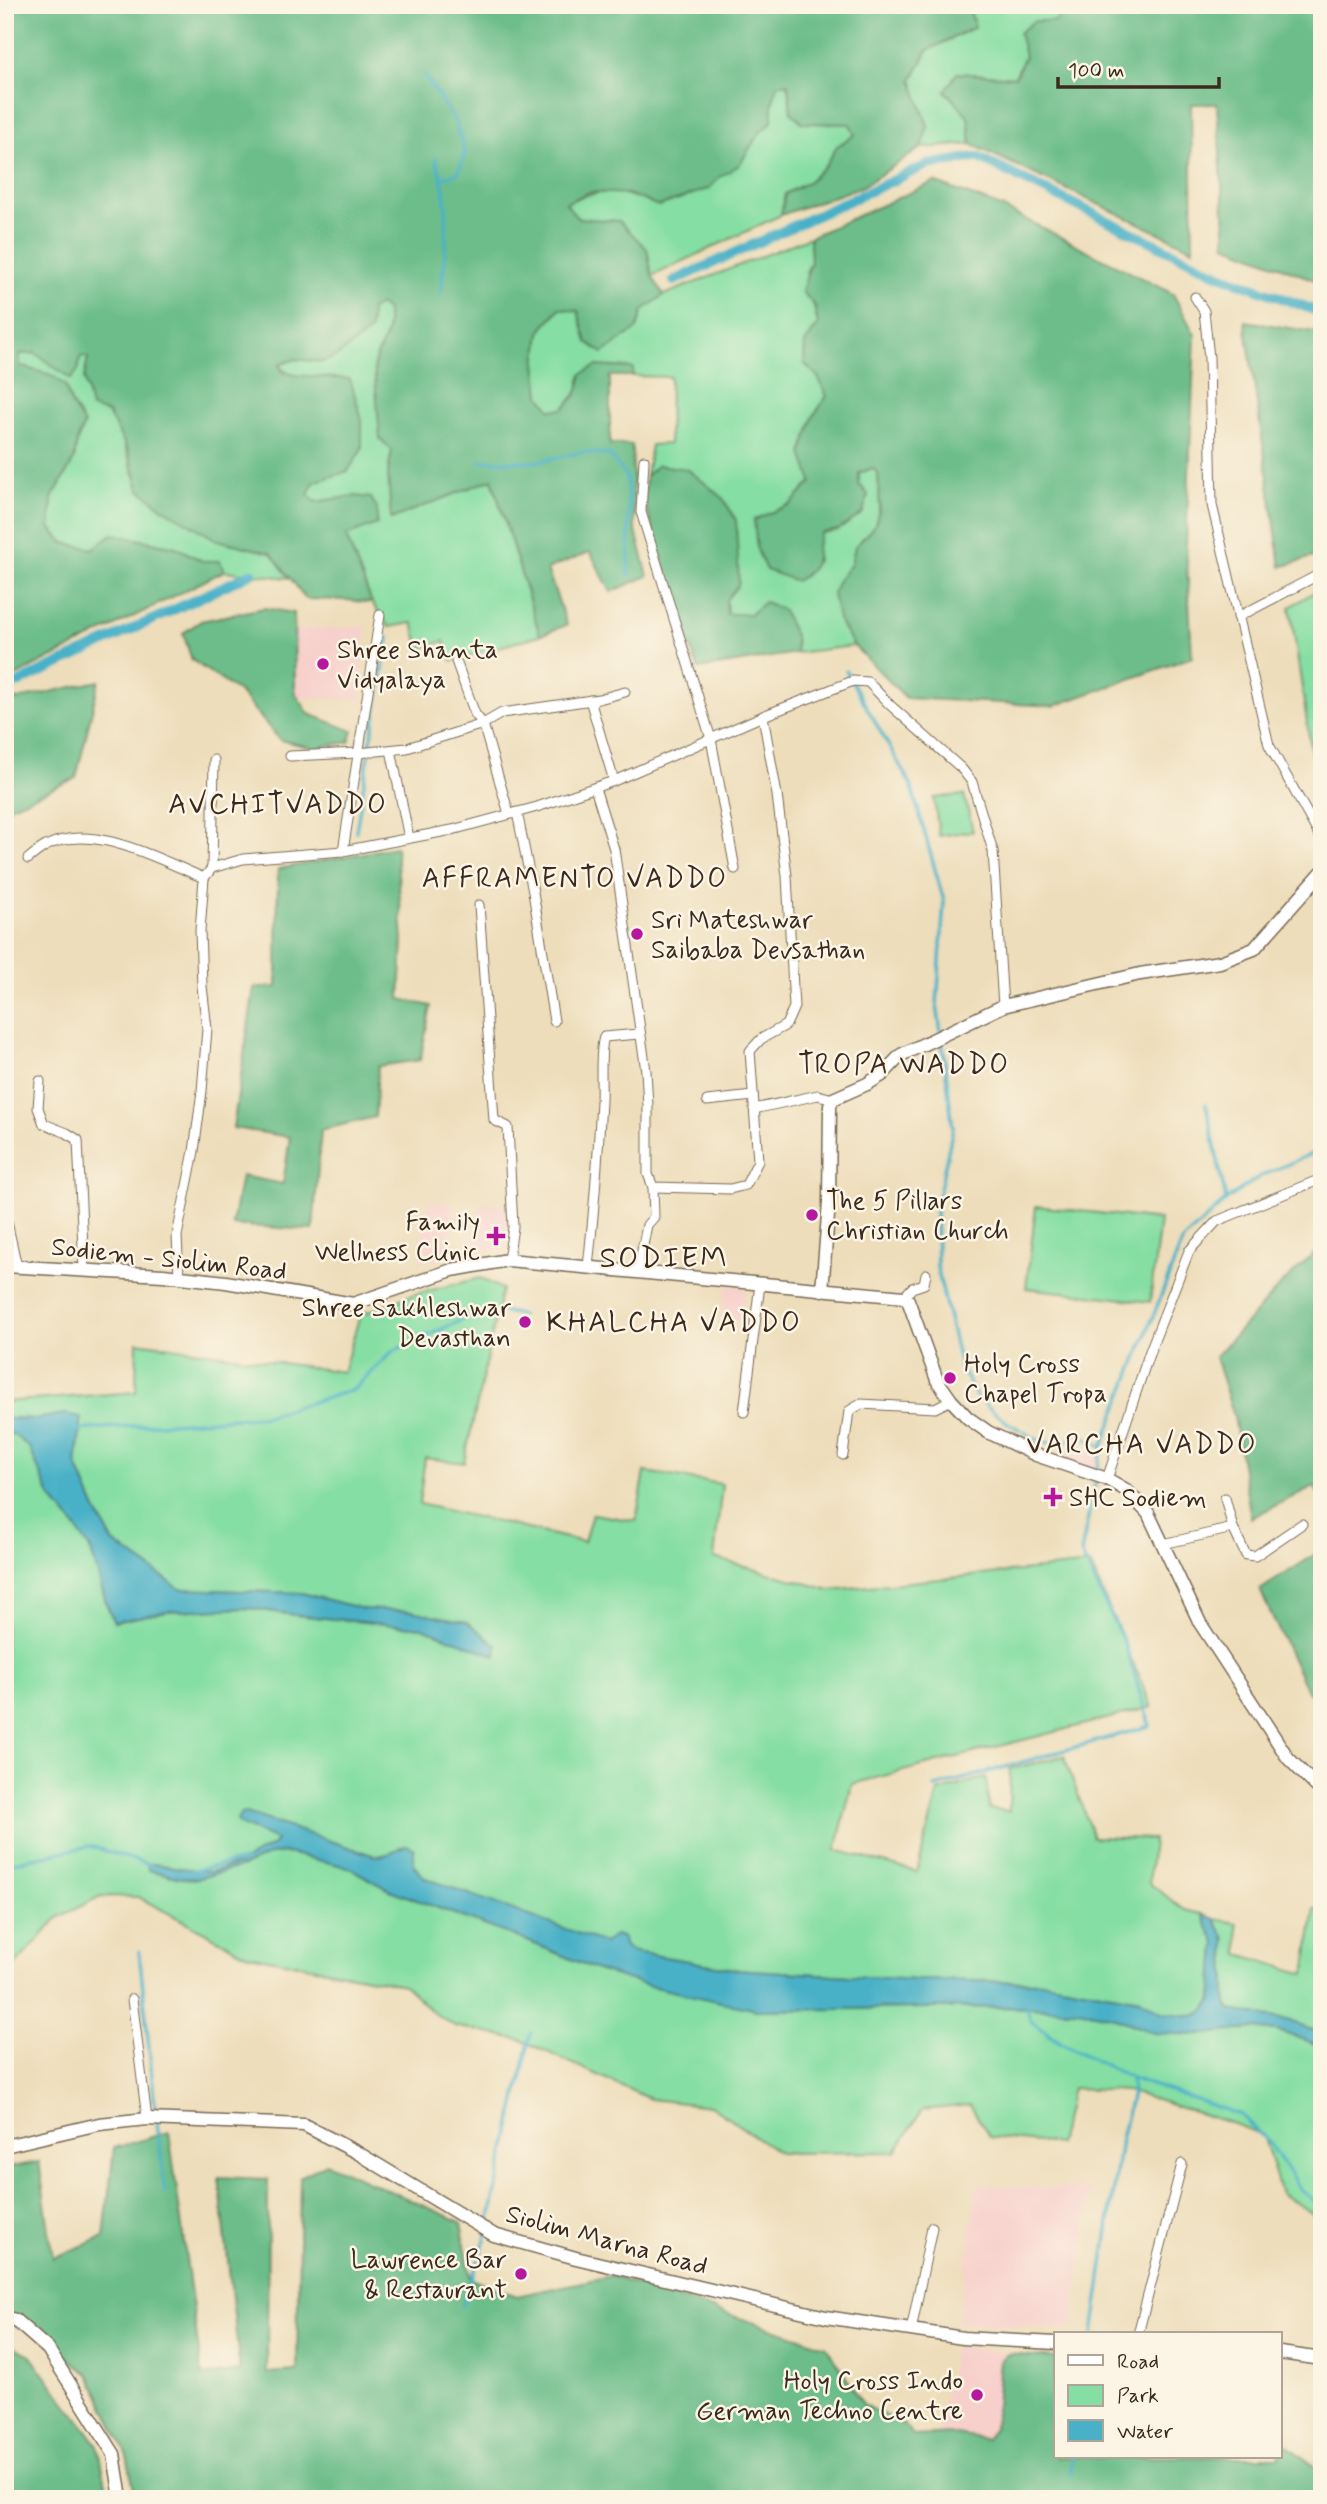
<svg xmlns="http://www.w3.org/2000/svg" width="1327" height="2504" font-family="Mynerve,sans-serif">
<rect width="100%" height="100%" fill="#fcf5e5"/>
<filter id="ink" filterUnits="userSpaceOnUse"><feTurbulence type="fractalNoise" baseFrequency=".0143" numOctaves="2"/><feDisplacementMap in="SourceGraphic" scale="14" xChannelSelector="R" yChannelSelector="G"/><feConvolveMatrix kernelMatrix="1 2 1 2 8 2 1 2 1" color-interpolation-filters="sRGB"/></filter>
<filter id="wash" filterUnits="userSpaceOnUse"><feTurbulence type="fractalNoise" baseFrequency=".00686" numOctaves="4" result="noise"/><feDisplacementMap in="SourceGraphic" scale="28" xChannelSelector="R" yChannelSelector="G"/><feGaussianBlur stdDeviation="1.57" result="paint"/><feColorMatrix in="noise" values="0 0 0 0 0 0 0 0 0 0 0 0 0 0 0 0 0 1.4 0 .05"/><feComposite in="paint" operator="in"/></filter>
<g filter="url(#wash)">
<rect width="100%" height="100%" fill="#edddba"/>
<g fill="#f7d0cc">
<polygon points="366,627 360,699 281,698 284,630"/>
<polygon points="427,1200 454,1205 449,1258 420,1262"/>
<polygon points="482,1202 510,1206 504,1248 472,1253"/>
<polygon points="727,1286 746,1287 740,1322 721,1320"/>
<polygon points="1069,1444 1103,1453 1097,1474 1061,1460"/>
<polygon points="977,2185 1091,2189 1072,2330 958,2322"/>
<polygon points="955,2346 1015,2355 1001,2443 937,2435"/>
</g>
<g fill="#85dea3" stroke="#608460" stroke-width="2">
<polygon points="968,5 1065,5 1056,21 1034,21 1025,56 1015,77 957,73 946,91 968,116 971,144 921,148 928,126 912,80 928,50 975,27"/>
<path d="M789 83 791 112 803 123 850 124 855 135 837 146 826 165 808 182 785 194 781 215 652 276 647 249 577 218 565 203C603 186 622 191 659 206L710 188 718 178 739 165 760 132 772 122V105L777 84Z"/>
<polygon points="810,237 811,262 806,272 818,325 805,343 827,396 813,417 812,481 791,504 754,520 817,561 816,545 821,533 838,530 859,484 859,473 873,468 878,473 880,507 875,525 855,547 851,564 837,582 838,619 854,646 796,653 795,637 789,625 750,614 727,615 726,600 646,476 651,445 669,444 670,377 633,376 633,368 582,374 577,393 563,409 551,410 540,396 536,364 540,332 560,308 578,311 587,342 664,295"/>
<path d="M380 304 387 310V332L374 364 377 392 392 450 388 474 392 518 492 479 540 635 452 661 444 641 420 649 413 623 389 627 372 603 346 536 355 496 315 502 307 494 314 482 348 471 350 380C332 379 289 381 279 365L295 359 323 362 370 331 371 310Z"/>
<polygon points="35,353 78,370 80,356 88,357 84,379 121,434 139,489 163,508 217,540 271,553 289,578 224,571 220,561 202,561 175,547 112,534 93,549 64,543 50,528 52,497 74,460 77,441 84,424 71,403 65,385 20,366 20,354"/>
<polygon points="1322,587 1322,774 1312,756 1290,607"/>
<polygon points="964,795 973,831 939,836 934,798"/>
<polygon points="1036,1206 1160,1220 1150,1302 1026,1288"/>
<polygon points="480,1278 502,1289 464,1463 425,1458 419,1504 584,1542 592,1514 636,1521 645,1472 722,1484 714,1558 830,1590 1090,1564 1152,1707 852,1784 836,1850 917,1872 938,1792 986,1777 989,1809 1009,1811 1010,1769 1064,1756 1093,1837 1153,1839 1149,1883 1185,1910 1202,1914 1216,1943 1212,2002 1201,2013 1194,2016 1163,2013 1140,1999 1044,1982 916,1980 734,1969 630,1951 624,1945 611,1940 604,1943 425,1878 414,1866 414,1850 399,1847 394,1853 375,1856 246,1813 277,1840 274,1845 238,1864 210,1872 149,1870 180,1878 243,1866 271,1854 288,1853 348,1867 390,1890 530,1942 600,1971 756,2010 1010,2007 1079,2010 1110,2016 1154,2033 1256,2028 1281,2032 1322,2046 1322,2219 1281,2194 1263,2135 1240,2126 1127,2091 1072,2088 1058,2144 990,2137 970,2105 922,2110 896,2152 780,2153 710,2106 650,2099 521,2040 455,2026 434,2013 404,1985 248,1955 138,1897 101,1896 59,1917 5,1976 5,1435 13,1434 29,1447 50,1496 72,1522 91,1550 106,1603 114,1622 167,1611 249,1608 295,1615 423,1628 496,1655 412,1611 363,1609 302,1593 180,1589 113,1542 95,1508 76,1463 80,1435 64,1414 36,1419 5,1418 5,1402 136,1392 137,1342 343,1372 360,1315 415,1294"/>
<polygon points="1315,1908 1322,1910 1322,2034 1287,2020 1231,2010 1227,2004 1226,1996 1225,1939 1215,1919 1237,1923 1239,1954 1305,1974"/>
</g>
<g fill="#6cbd89" stroke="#547454" stroke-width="2">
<polygon points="5,5 968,5 975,27 928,50 912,80 928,126 921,148 863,186 781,215 785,194 808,182 826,165 837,146 855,135 850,124 803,123 791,112 788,83 777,85 772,105 772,122 760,132 739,165 718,178 710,188 659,206 628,194 589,192 566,203 577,218 619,221 647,249 652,276 664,295 643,310 637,329 603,353 587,342 578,311 559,308 540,332 536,363 540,395 551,410 563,409 577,394 582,374 596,366 633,368 633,376 610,376 610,444 632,445 635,528 648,576 611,592 590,552 547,569 567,625 540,635 492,479 391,519 388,474 392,450 380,439 374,364 387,332 387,310 380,305 371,310 370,331 339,355 323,362 295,359 279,365 283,372 294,375 350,379 362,420 362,449 348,471 314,482 308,494 315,502 355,496 371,498 377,508 377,524 346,536 372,603 347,600 306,599 271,553 217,540 163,508 139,489 128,450 108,413 91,408 84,379 88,357 80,356 78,370 71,379 35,353 20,354 20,366 51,375 65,385 71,403 84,424 77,441 74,460 52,498 50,528 64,543 93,549 112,534 176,547 202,561 220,561 224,571 17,675 5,677"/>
<polygon points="1065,5 1322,5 1322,283 1226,245 1217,104 1191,104 1193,249 971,144 968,116 945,91 957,73 1015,77 1025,56 1019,33 1034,21 1056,21"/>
<path d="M934 182 1001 207 1173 294 1195 335 1186 544 1192 657 1054 706 906 698 854 646 838 619 833 594 837 582 851 564 855 547 875 525 880 507 878 474 873 468 859 473V484L868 494 863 513 838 530 821 533C810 560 826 562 796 581L766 570 757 550 754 520 791 504 812 482 802 453 813 417 827 396 818 377 804 363 805 343 818 325 815 306 802 292 811 262 810 237Z"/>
<polygon points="1245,321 1322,333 1322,554 1281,567"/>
<polygon points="658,465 687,469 722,497 736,520 739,584 726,600 727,614 750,614 765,602 783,610 795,637 796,653 698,669 644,502 646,476"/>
<polygon points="264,608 294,613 295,693 309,714 353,731 349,742 313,748 280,740 240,693 192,660 183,633 201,621"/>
<polygon points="99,681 76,778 5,809 5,702"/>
<polygon points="396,847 403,940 400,999 431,1006 420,1060 378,1066 375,1117 321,1130 313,1230 232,1225 241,1176 283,1184 290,1137 233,1128 254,988 277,987 278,869"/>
<polygon points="1322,1246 1322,1500 1314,1486 1251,1518 1234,1416 1215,1357 1282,1284"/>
<polygon points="1322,1550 1322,1701 1308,1693 1260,1590"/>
<polygon points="169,2132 202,2376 240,2371 219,2177 268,2179 267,2373 297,2371 300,2177 326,2163 461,2222 471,2279 517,2296 610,2276 826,2346 864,2405 905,2425 912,2436 956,2434 986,2439 994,2429 1000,2360 1008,2354 1056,2358 1056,2457 1280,2457 1280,2440 1322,2472 1322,2499 136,2499 127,2456 90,2375 22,2321 5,2314 5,2168 39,2162 53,2258 104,2237 114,2148"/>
<polygon points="5,2343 29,2354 98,2445 109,2499 5,2499"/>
</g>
<g fill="#48b1c7" stroke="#426e72" stroke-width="2">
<polygon points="64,1414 81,1417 76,1463 95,1508 113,1542 180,1589 302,1593 363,1609 412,1611 467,1622 497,1645 496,1656 423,1628 295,1615 249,1608 167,1611 114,1622 106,1603 91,1550 72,1522 50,1496 29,1447 13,1434 5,1435 5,1418 36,1419"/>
<path d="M246 1813 375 1856C391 1856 394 1849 407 1845L414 1849V1866L425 1878 604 1943 616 1935 623 1938 624 1945 630 1951 734 1969 916 1980 1044 1982 1140 1999 1163 2013 1194 2016 1201 2013 1212 2002 1216 1943 1202 1914 1215 1919 1225 1939 1226 1996 1227 2004 1231 2010 1287 2020 1322 2034V2046L1281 2032 1256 2028 1199 2035 1154 2033 1110 2016 1079 2010 1010 2007 756 2010 650 1986 600 1971 530 1942 390 1890 348 1867 288 1853 271 1854 243 1866 197 1879 180 1878 149 1870 146 1863 210 1872 238 1864 273 1845 276 1840 239 1824 237 1821 240 1814Z"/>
</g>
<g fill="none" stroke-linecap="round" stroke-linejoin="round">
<g stroke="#48b1c7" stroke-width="3.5">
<polyline points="425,76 455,121 465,153 458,173 443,178"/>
<path d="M436 159C452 203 446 247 441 293"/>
<polyline points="480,461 536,462 583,452 610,455 626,476 629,507 629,575"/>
<polyline points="846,671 911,785 944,901 937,1005 941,1033"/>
<polyline points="356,831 388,638"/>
<polyline points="942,1041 953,1128 936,1207 937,1267 960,1366 977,1398 1008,1423 1040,1441 1061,1445 1079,1434 1102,1447"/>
<polyline points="1206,1104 1226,1200"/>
<polyline points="77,1430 265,1416 353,1390 393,1351 471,1316 500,1311 521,1315"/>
<polyline points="935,1787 1150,1726 1125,1644 1081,1553 1102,1447 1183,1240 1226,1200 1259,1177 1322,1149"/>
<polyline points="5,1864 90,1846 150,1865"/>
<polyline points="187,1872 245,1860"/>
<polyline points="139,1951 156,2115"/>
<polyline points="1026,2005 1031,2021 1061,2043 1131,2078 1241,2115 1271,2145 1301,2190 1322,2208"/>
<polyline points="157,2122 165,2193"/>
<polyline points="488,2227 531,2033"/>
<polyline points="463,2305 487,2234"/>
<polyline points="1093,2334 1121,2139 1132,2093 1131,2078"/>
<polyline points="1070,2475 1073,2457"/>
</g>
<g stroke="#48b1c7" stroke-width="10">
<polyline points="674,281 927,165 977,157 1217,274 1322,313"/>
<polyline points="5,689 252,573"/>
</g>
</g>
</g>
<g filter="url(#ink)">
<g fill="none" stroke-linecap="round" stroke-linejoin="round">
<g stroke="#796955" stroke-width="11">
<g id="street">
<polyline points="1195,297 1204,311 1209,358 1212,505 1269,745 1322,840"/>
<polyline points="644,460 641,512 711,739 735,869"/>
<polyline points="1238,617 1322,573"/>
<polyline points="456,661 475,714 483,724 509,814"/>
<polyline points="590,700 614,781"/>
<polyline points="391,750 409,838"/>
<polyline points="290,756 358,753 407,748 483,724 502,713 599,699 625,692"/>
<polyline points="595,788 614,849 646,1071 648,1106 648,1174 653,1187 730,1189 746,1185 758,1161 750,1051 761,1039 786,1025 794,1007 787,876 777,795 763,716"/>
<polyline points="517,812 533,892 554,1021"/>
<polyline points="343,851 380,615"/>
<path d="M28 859C34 854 40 849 46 846 92 821 160 860 204 878"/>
<polyline points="212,868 214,760"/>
<polyline points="479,905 494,1120 508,1127 513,1227 508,1260"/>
<polyline points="40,1081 38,1108 44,1124 67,1133 78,1140 84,1270"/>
<polyline points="707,1101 753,1096"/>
<polyline points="754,1109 818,1095 833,1099"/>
<polyline points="5,1213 17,1267"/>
<path d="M588 1267C594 1212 598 1156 601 1101 602 1084 599 1051 604 1037L639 1034"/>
<polyline points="638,1271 647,1225 654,1217 653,1187"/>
<polyline points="179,1277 177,1236 194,1151 202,1091 207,1029 202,986 200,931 204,878 212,868 243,859 343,851 452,830 537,807 614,781 763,716 853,681 868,682 890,705 961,768 972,782 993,851 1003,1006"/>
<polyline points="904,1297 912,1288 924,1284 926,1274"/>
<polyline points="744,1412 760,1284"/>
<polyline points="843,1455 849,1411 861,1404 935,1408 951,1400"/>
<polyline points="1107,1479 1150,1351 1189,1251 1217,1221 1316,1181"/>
<polyline points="1225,1498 1233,1528"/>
<polyline points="1163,1544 1233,1528 1246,1555 1255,1556 1302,1524"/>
<polyline points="132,1999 147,2119"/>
<polyline points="911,2331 932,2227"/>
<polyline points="1138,2334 1182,2164"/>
</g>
</g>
<g stroke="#796955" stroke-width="15">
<g id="secondary">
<polyline points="5,1266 163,1275 226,1282 353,1304 452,1270 508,1260 904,1297 908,1300 937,1380 951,1400 968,1418 988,1432 1036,1455 1107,1479 1126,1490 1148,1513 1200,1623 1288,1758 1316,1786 1322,1789"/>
<polyline points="822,1290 829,1203 830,1105 833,1099 867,1084 882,1075 901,1055 1003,1006 1140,974 1220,962 1254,949 1322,872"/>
<polyline points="5,2146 99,2124 147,2119 304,2125 358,2153 494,2235 576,2258 826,2317 963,2338 1056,2343"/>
<polyline points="5,2317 15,2320 48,2349 114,2454 121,2499"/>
<polyline points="1280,2353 1322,2359"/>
</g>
</g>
<use href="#street" stroke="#fff" stroke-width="9"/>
<use href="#secondary" stroke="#fff" stroke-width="12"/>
</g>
</g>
<g fill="#b5179e" stroke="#fcf5e5" stroke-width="2.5">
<circle cx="323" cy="664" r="7"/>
<circle cx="637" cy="934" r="7"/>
<circle cx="812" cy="1215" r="7"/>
<path d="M492.5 1225.5h7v7h7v7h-7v7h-7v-7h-7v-7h7z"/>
<circle cx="525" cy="1322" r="7"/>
<circle cx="950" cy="1378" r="7"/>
<path d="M1049.5 1486.5h7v7h7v7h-7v7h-7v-7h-7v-7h7z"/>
<circle cx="521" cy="2274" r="7"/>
<circle cx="977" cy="2395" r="7"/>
</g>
<g text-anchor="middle" stroke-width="5" stroke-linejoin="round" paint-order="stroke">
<g font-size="26" fill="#3b2a1e" stroke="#fcf5e5" text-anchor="start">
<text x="337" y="658">Shree Shanta<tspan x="337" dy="30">Vidyalaya</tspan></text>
<text x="651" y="928">Sri Mateshwar<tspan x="651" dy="30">Saibaba Devsathan</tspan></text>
<text x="826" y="1209">The 5 Pillars<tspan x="826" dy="30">Christian Church</tspan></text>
<text x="480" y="1230" text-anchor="end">Family<tspan x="480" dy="30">Wellness Clinic</tspan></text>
<text x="511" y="1316" text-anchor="end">Shree Sakhleshwar<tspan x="511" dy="30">Devasthan</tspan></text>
<text x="964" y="1372">Holy Cross<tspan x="964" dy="30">Chapel Tropa</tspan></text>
<text x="1069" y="1506">SHC Sodiem</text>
<text x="507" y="2268" text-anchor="end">Lawrence Bar<tspan x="507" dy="30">&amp; Restaurant</tspan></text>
<text x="963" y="2389" text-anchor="end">Holy Cross Indo<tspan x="963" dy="30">German Techno Centre</tspan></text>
</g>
<g font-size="26" fill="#3b2a1e" stroke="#fcf5e5">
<text transform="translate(169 1258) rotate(6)" y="9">Sodiem - Siolim Road</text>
<text transform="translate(607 2239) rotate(15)" y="9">Siolim Marna Road</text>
</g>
<g font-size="28" letter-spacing="2" fill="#3b2a1e" stroke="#fcf5e5">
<text x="278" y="813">AVCHITVADDO</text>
<text x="575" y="887">AFFRAMENTO VADDO</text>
<text x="904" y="1073">TROPA WADDO</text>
<text x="674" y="1331">KHALCHA VADDO</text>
<text x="1142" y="1453">VARCHA VADDO</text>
</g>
<g font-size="30" letter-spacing="2" fill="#3b2a1e" stroke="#fcf5e5">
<text x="664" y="1267">SODIEM</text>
</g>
</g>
<rect width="1327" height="2504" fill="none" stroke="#fcf5e5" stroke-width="28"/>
<rect x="1054" y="2332" width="228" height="126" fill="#fcf5e5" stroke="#afa495" stroke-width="2"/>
<rect x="1068" y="2355" width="35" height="10" fill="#ffffff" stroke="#afa495" stroke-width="2"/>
<text x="1117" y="2368" font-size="21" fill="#3b2a1e">Road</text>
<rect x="1068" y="2385" width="35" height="21" fill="#85dea3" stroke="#afa495" stroke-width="2"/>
<text x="1117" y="2402" font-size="21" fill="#3b2a1e">Park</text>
<rect x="1068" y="2420" width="35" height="21" fill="#48b1c7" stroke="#afa495" stroke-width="2"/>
<text x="1117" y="2438" font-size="21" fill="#3b2a1e">Water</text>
<path d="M1058 77v10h161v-10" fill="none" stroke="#3b2a1e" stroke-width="3.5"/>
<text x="1068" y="77" font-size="21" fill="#3b2a1e" stroke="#fcf5e5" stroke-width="5" paint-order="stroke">100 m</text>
</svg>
